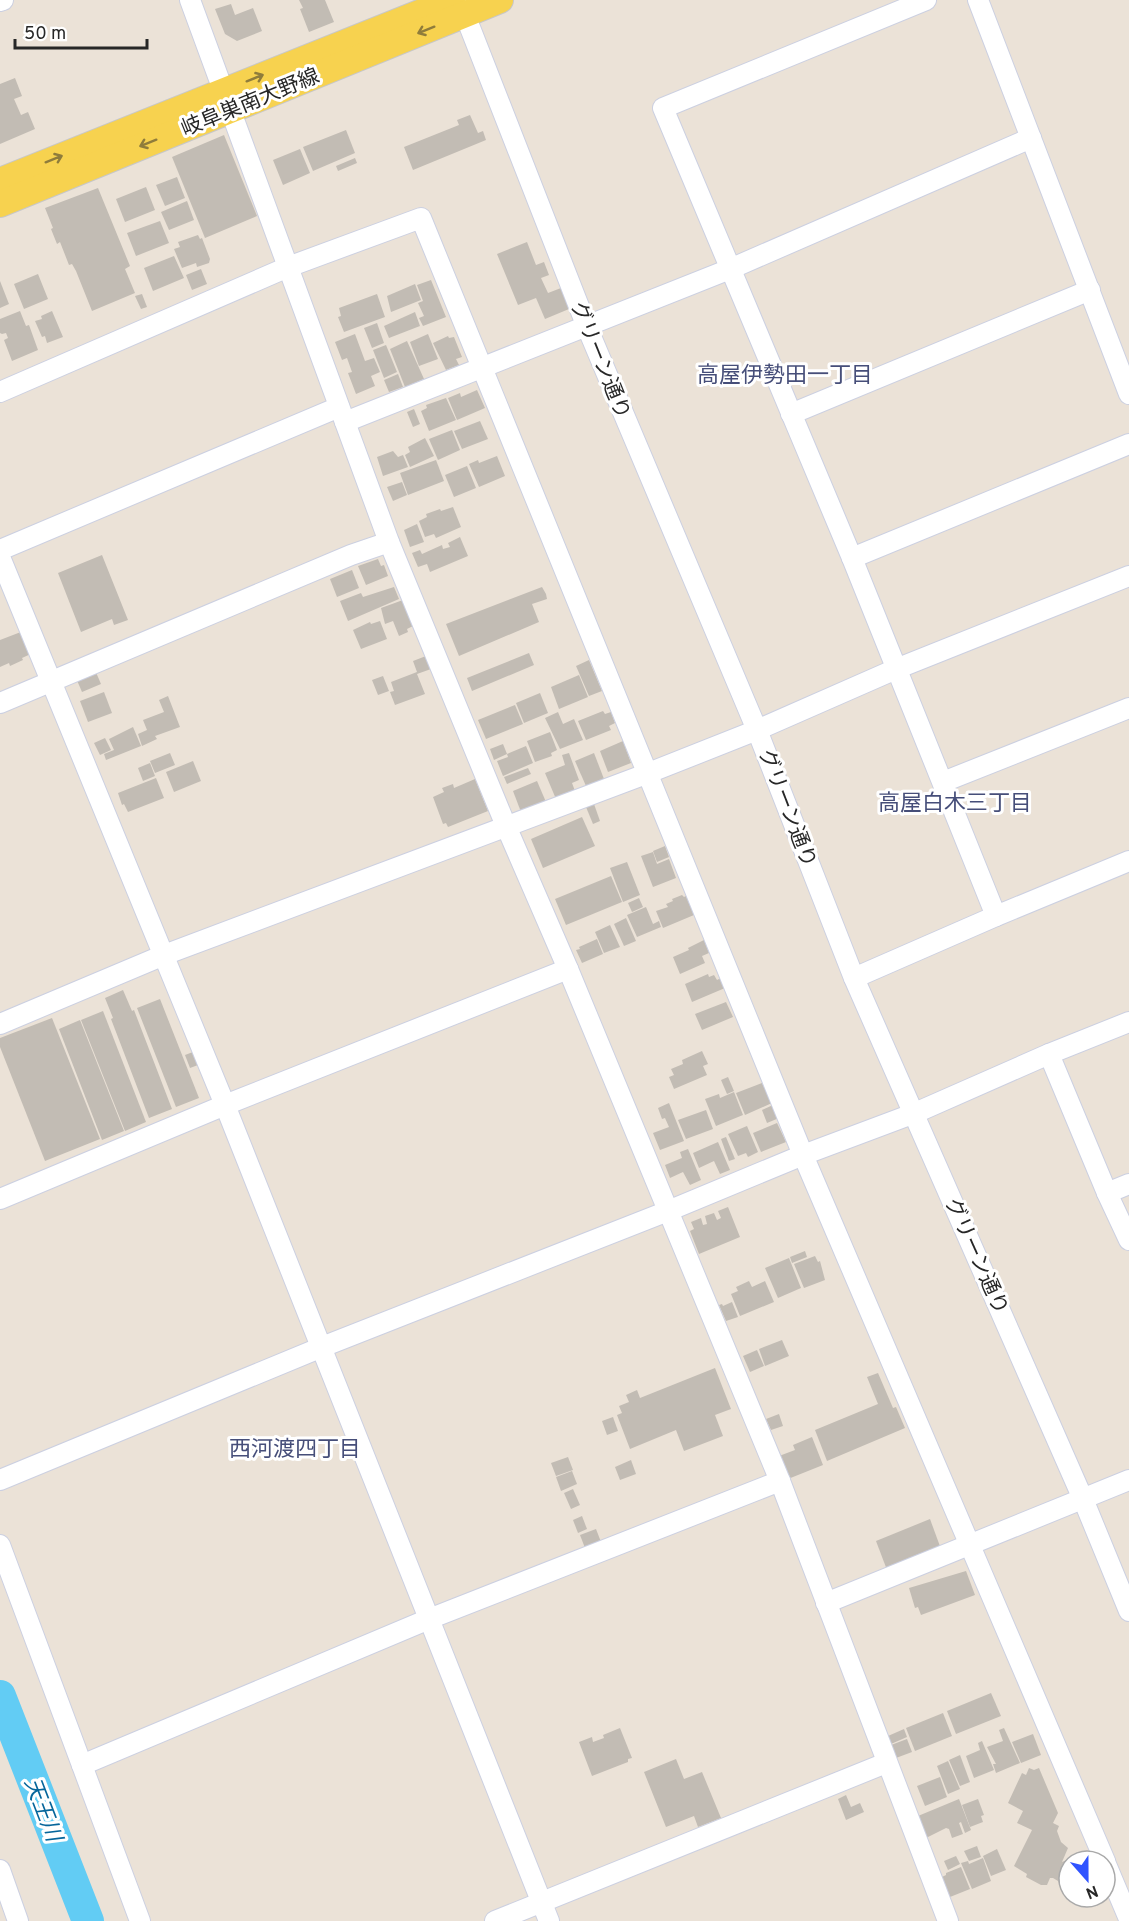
<svg xmlns="http://www.w3.org/2000/svg" width="1129" height="1921" font-family="Overpass,'Noto Sans JP',sans-serif">
<rect width="100%" height="100%" fill="#ebe2d7"/>
<g fill="none" stroke-linecap="round" stroke-linejoin="round">
<polyline stroke="#62ccf4" stroke-width="32" points="0,1696 88,1921"/>
</g>
<g fill="#c2bcb4">
<polygon points="299,0 325,0 334,22 309,32 300,9 303,8"/>
<polygon points="231,4 235,15 253,8 262,31 237,41 225,34 215,9"/>
<polygon points="15,78 22,96 14,99 21,115 28,112 35,129 0,144 0,84"/>
<polygon points="470,115 478,133 483,131 486,140 413,170 404,147 459,125 457,120"/>
<polygon points="346,130 355,153 313,171 303,147"/>
<polygon points="224,135 257,216 205,238 172,157"/>
<polygon points="300,149 310,173 283,185 273,160"/>
<polygon points="355,158 357,163 338,171 336,166"/>
<polygon points="177,177 185,198 165,206 156,185"/>
<polygon points="146,187 155,210 125,222 116,199"/>
<polygon points="98,188 130,266 125,269 135,293 92,311 76,271 72,264 69,265 60,242 57,244 51,229 53,228 45,208"/>
<polygon points="187,201 194,220 169,230 161,212"/>
<polygon points="160,221 169,243 136,256 127,233"/>
<polygon points="198,235 200,239 202,238 210,259 209,263 197,267 196,263 182,268 174,249 180,247 178,242"/>
<polygon points="527,242 536,265 544,262 549,275 541,278 548,293 561,288 569,309 545,319 536,298 518,305 497,254"/>
<polygon points="174,256 184,278 153,291 144,268"/>
<polygon points="201,269 207,284 192,290 186,275"/>
<polygon points="38,274 48,299 24,309 14,284"/>
<polygon points="431,280 446,317 423,326 419,318 424,316 418,303 423,301 417,285"/>
<polygon points="0,281 9,304 0,308"/>
<polygon points="415,284 421,300 391,312 387,296"/>
<polygon points="142,294 147,307 141,309 135,296"/>
<polygon points="377,294 385,317 344,332 338,317 341,316 339,308"/>
<polygon points="20,311 26,326 29,325 38,350 12,361 4,340 8,338 6,333 2,334 0,333 0,319"/>
<polygon points="52,311 63,337 47,343 45,336 42,337 35,321 42,319 41,316"/>
<polygon points="415,312 420,326 389,338 384,326"/>
<polygon points="377,323 384,343 372,348 364,328"/>
<polygon points="355,334 365,361 374,358 380,372 371,376 375,386 356,394 348,373 352,372 347,358 342,360 335,342"/>
<polygon points="428,334 438,359 419,366 410,342"/>
<polygon points="448,336 449,338 454,337 462,357 456,359 459,365 446,370 433,343"/>
<polygon points="407,341 424,379 405,387 390,349"/>
<polygon points="386,345 397,372 384,378 373,350"/>
<polygon points="398,374 403,387 389,392 384,380"/>
<polygon points="477,390 485,408 457,420 448,398 460,393 461,397"/>
<polygon points="446,398 456,420 429,431 421,411 427,408 426,405"/>
<polygon points="414,409 420,424 413,427 407,412"/>
<polygon points="480,421 488,439 462,449 454,431"/>
<polygon points="452,430 460,450 438,460 429,439"/>
<polygon points="425,438 434,456 410,467 405,455 410,452 408,447"/>
<polygon points="393,451 398,457 403,455 408,467 383,476 377,457"/>
<polygon points="497,456 505,476 479,487 469,464 478,460 479,463"/>
<polygon points="436,460 444,481 408,495 400,473"/>
<polygon points="467,466 476,488 454,497 445,475"/>
<polygon points="402,482 407,495 393,501 387,487"/>
<polygon points="453,507 461,527 436,538 434,534 425,537 419,521 427,517 426,514 440,509 441,511"/>
<polygon points="417,524 424,542 410,547 404,530"/>
<polygon points="460,537 468,556 430,572 427,564 418,567 412,553 420,550 422,554 442,545 443,549 450,547 448,543"/>
<polygon points="102,555 128,620 114,625 112,619 81,632 58,573"/>
<polygon points="378,559 381,566 384,565 388,576 366,585 358,566"/>
<polygon points="352,570 359,588 337,597 330,579"/>
<polygon points="394,587 399,599 348,621 340,601 361,593 363,597"/>
<polygon points="542,587 546,594 547,599 532,604 539,622 459,656 446,624"/>
<polygon points="403,600 413,626 407,629 408,632 399,636 393,621 385,624 381,608"/>
<polygon points="380,621 387,639 361,649 353,630 370,622 371,624"/>
<polygon points="26,630 35,652 22,658 23,660 10,666 9,663 0,667 0,640"/>
<polygon points="529,653 534,665 472,691 467,678"/>
<polygon points="426,656 431,669 417,674 425,694 395,705 390,692 394,691 391,682 417,672 413,661"/>
<polygon points="589,660 602,691 589,696 576,666"/>
<polygon points="95,670 101,684 82,692 76,678"/>
<polygon points="579,675 588,697 559,709 551,687"/>
<polygon points="383,676 389,691 378,695 372,680"/>
<polygon points="104,692 112,713 88,722 80,701"/>
<polygon points="540,693 548,713 524,723 516,703"/>
<polygon points="168,696 180,727 155,736 157,739 142,746 138,734 147,730 143,720 164,712 159,700"/>
<polygon points="515,705 523,724 486,739 478,720"/>
<polygon points="603,711 605,714 611,712 615,723 609,726 611,730 586,740 578,721"/>
<polygon points="558,712 563,724 574,719 583,740 560,749 545,718"/>
<polygon points="133,727 141,746 106,760 104,754 114,750 109,739"/>
<polygon points="550,732 557,750 551,753 552,756 535,762 527,741"/>
<polygon points="105,738 111,750 100,755 94,743"/>
<polygon points="623,741 631,763 608,772 600,751"/>
<polygon points="503,744 507,754 494,760 490,749"/>
<polygon points="526,746 533,763 503,776 497,761 508,757 507,754"/>
<polygon points="170,753 175,765 155,773 150,761"/>
<polygon points="569,753 579,780 572,783 575,791 556,799 545,773 565,765 562,755"/>
<polygon points="594,753 604,779 586,786 575,761"/>
<polygon points="193,761 201,781 174,792 166,772"/>
<polygon points="150,763 155,776 143,781 138,768"/>
<polygon points="528,768 531,774 507,784 504,777"/>
<polygon points="156,778 164,798 128,812 124,804 122,805 118,793"/>
<polygon points="475,779 488,811 448,827 446,823 443,824 433,797 444,792 442,788 453,784 454,788"/>
<polygon points="537,781 546,802 521,812 513,791"/>
<polygon points="594,804 600,821 593,824 586,807"/>
<polygon points="582,817 595,846 543,868 531,839"/>
<polygon points="665,846 669,857 657,862 653,851"/>
<polygon points="653,852 657,864 669,859 676,878 653,887 641,856"/>
<polygon points="627,862 640,895 623,902 610,868"/>
<polygon points="611,876 622,902 566,925 555,899"/>
<polygon points="682,895 684,897 686,896 694,915 663,928 656,911 668,907 666,904 673,901 672,899"/>
<polygon points="639,898 643,907 632,912 628,903"/>
<polygon points="646,907 653,924 659,921 661,927 637,937 627,915"/>
<polygon points="626,918 636,941 624,946 614,924"/>
<polygon points="610,925 620,947 604,953 595,932"/>
<polygon points="597,939 603,954 582,963 576,950 580,949 579,947"/>
<polygon points="704,940 709,953 702,956 705,963 680,974 673,957 689,950 688,948"/>
<polygon points="708,974 709,977 714,975 717,980 721,978 725,988 692,1002 685,984"/>
<polygon points="123,990 132,1011 134,1010 172,1109 149,1118 111,1019 113,1018 105,998"/>
<polygon points="160,999 199,1098 176,1107 137,1008"/>
<polygon points="726,1002 733,1017 702,1030 695,1014"/>
<polygon points="103,1011 146,1122 125,1131 81,1020"/>
<polygon points="52,1018 100,1139 45,1161 0,1047 0,1038"/>
<polygon points="80,1020 124,1131 102,1140 59,1029"/>
<polygon points="702,1051 708,1064 703,1066 707,1075 674,1089 669,1077 674,1075 671,1069 683,1064 682,1060"/>
<polygon points="193,1052 198,1065 190,1068 185,1055"/>
<polygon points="728,1077 734,1091 727,1094 721,1080"/>
<polygon points="762,1083 764,1087 766,1086 772,1103 745,1115 736,1093"/>
<polygon points="734,1092 743,1115 716,1126 705,1099 719,1094 720,1098"/>
<polygon points="669,1103 684,1141 660,1150 653,1133 669,1127 665,1118 662,1119 658,1108"/>
<polygon points="773,1105 779,1118 767,1123 762,1110"/>
<polygon points="706,1110 713,1129 686,1139 678,1120"/>
<polygon points="777,1123 786,1142 761,1152 753,1133"/>
<polygon points="747,1126 758,1152 748,1157 746,1153 738,1156 728,1134"/>
<polygon points="726,1137 735,1159 729,1161 721,1139"/>
<polygon points="718,1142 730,1170 720,1174 714,1161 699,1168 693,1153"/>
<polygon points="688,1149 701,1180 690,1185 683,1172 670,1178 665,1165 682,1158 680,1152"/>
<polygon points="728,1207 740,1237 699,1254 690,1231 694,1229 691,1222 701,1218 703,1225 707,1224 705,1216 714,1213 717,1220 721,1218 718,1211"/>
<polygon points="805,1251 807,1257 792,1263 790,1257"/>
<polygon points="815,1256 818,1262 820,1261 825,1280 804,1288 794,1264"/>
<polygon points="789,1258 801,1288 778,1298 765,1268"/>
<polygon points="749,1281 752,1287 765,1281 774,1302 740,1316 731,1294 738,1291 736,1287"/>
<polygon points="732,1302 738,1317 726,1321 719,1305 722,1304 723,1306"/>
<polygon points="782,1340 789,1356 765,1366 759,1349"/>
<polygon points="757,1350 764,1366 750,1372 743,1356"/>
<polygon points="715,1368 731,1409 715,1415 723,1436 684,1451 676,1430 630,1449 617,1415 622,1413 619,1406 629,1402 626,1395 637,1390 640,1398"/>
<polygon points="878,1373 893,1408 896,1407 905,1428 827,1461 815,1430 878,1404 867,1377"/>
<polygon points="779,1414 783,1426 771,1430 766,1419"/>
<polygon points="613,1417 618,1431 607,1435 602,1421"/>
<polygon points="812,1437 823,1465 788,1479 779,1456 795,1450 793,1445"/>
<polygon points="568,1457 573,1470 556,1476 551,1463"/>
<polygon points="631,1460 636,1474 620,1480 615,1467"/>
<polygon points="572,1471 577,1484 561,1491 556,1477"/>
<polygon points="573,1489 580,1505 571,1509 564,1493"/>
<polygon points="582,1516 587,1529 578,1533 573,1520"/>
<polygon points="930,1519 941,1549 887,1570 876,1541"/>
<polygon points="596,1529 601,1542 585,1548 580,1535"/>
<polygon points="966,1571 975,1595 921,1615 918,1607 915,1608 909,1588"/>
<polygon points="991,1693 1001,1716 956,1734 947,1711"/>
<polygon points="943,1713 952,1736 915,1751 906,1728"/>
<polygon points="620,1728 632,1758 628,1759 628,1762 592,1776 579,1742 592,1737 593,1742 604,1738 603,1735"/>
<polygon points="1004,1728 1020,1763 996,1773 993,1764 996,1764 987,1747 1003,1741 999,1730"/>
<polygon points="904,1729 907,1737 891,1744 888,1736"/>
<polygon points="1033,1734 1041,1755 1021,1763 1012,1742"/>
<polygon points="907,1739 912,1752 896,1758 891,1745"/>
<polygon points="982,1741 994,1770 974,1778 966,1756 980,1750 978,1743"/>
<polygon points="960,1755 970,1782 960,1786 949,1760"/>
<polygon points="676,1759 684,1779 702,1772 721,1818 698,1827 694,1816 666,1827 644,1772"/>
<polygon points="948,1761 960,1789 948,1794 937,1766"/>
<polygon points="1029,1768 1034,1770 1039,1768 1058,1813 1053,1823 1059,1826 1057,1831 1061,1842 1068,1848 1062,1862 1081,1854 1084,1861 1069,1861 1069,1882 1060,1885 1058,1881 1053,1878 1050,1878 1047,1885 1041,1885 1026,1877 1027,1874 1014,1866 1032,1830 1017,1823 1023,1811 1008,1803 1022,1773 1026,1775"/>
<polygon points="940,1777 947,1797 925,1806 917,1786"/>
<polygon points="846,1795 851,1807 860,1803 864,1812 846,1820 838,1799"/>
<polygon points="959,1799 971,1830 965,1833 961,1822 959,1823 963,1834 952,1838 949,1829 946,1828 926,1838 918,1816"/>
<polygon points="978,1799 984,1815 981,1816 983,1822 970,1827 962,1805"/>
<polygon points="977,1846 981,1857 969,1861 964,1851"/>
<polygon points="997,1849 1006,1870 991,1876 983,1856"/>
<polygon points="956,1856 960,1864 948,1870 944,1861"/>
<polygon points="983,1858 991,1881 972,1889 961,1863 968,1861 969,1864"/>
<polygon points="961,1867 970,1889 950,1897 942,1877 946,1875 946,1873"/>
</g>
<g fill="none" stroke-linecap="round" stroke-linejoin="round">
<g stroke="#ccd0e1" stroke-width="22">
<g id="minor">
<polyline points="190,0 389,542 506,826 568,969 780,1481 948,1921"/>
<polyline points="926,0 663,108 852,558 996,916 1129,861"/>
<polyline points="978,0 1129,394"/>
<polyline points="0,1 3,0"/>
<polyline points="460,2 587,327 757,730 854,978 1083,1499 1129,1611"/>
<polyline points="0,392 288,267 421,218 803,1155 1105,1861"/>
<polyline points="791,414 1090,290"/>
<polyline points="345,422 730,269 1031,138"/>
<polyline points="0,550 339,407"/>
<polyline points="0,557 225,1105 549,1921"/>
<polyline points="852,558 1129,444"/>
<polyline points="0,703 351,555 389,542"/>
<polyline points="943,782 1129,708"/>
<polyline points="854,978 996,916"/>
<polyline points="0,1024 164,955 646,774 757,730 896,669 1129,576"/>
<polyline points="1049,1054 1107,1193 1129,1240"/>
<polyline points="1107,1193 1129,1184"/>
<polyline points="0,1199 225,1105 568,969"/>
<polyline points="0,1480 322,1347 668,1211 803,1155 915,1113 1049,1054 1129,1022"/>
<polyline points="0,1545 140,1921"/>
<polyline points="826,1603 1129,1480"/>
<polyline points="82,1765 429,1619 780,1481"/>
<polyline points="1105,1862 1129,1919"/>
<polyline points="0,1870 18,1921"/>
<polyline points="495,1921 886,1763"/>
</g>
</g>
<g stroke="#c7c7c7" stroke-width="28">
<g id="major">
<polyline points="0,181 452,0"/>
<polyline points="0,204 500,0"/>
</g>
</g>
<use href="#minor" stroke="#fff" stroke-width="20"/>
<use href="#major" stroke="#f7d24f" stroke-width="26"/>
</g>
<defs><path id="oneway-shaft" d="M-6 0H5M1.5-3L5.5 0L1.5 3" fill="none" stroke-width="1.6" stroke-linecap="round" stroke-linejoin="round" transform="scale(1.5)"/></defs>
<g stroke="#8f7c3b">
<use href="#oneway-shaft" transform="translate(426 30) rotate(158)"/>
<use href="#oneway-shaft" transform="translate(255 78) rotate(-22)"/>
<use href="#oneway-shaft" transform="translate(148 143) rotate(158)"/>
<use href="#oneway-shaft" transform="translate(54 159) rotate(-22)"/>
</g>
<g text-anchor="middle" stroke-width="6" stroke-linejoin="round" paint-order="stroke">
<g font-size="21" fill="#272727" stroke="#fff">
<text transform="translate(250 102) rotate(-22)" y="7">岐阜巣南大野線</text>
<text transform="translate(601 360) rotate(68)" y="7">グリーン通り</text>
<text transform="translate(788 808) rotate(69)" y="7">グリーン通り</text>
<text transform="translate(977 1256) rotate(66)" y="7">グリーン通り</text>
</g>
<g font-size="22" fill="#464e79" stroke="#fff">
<text x="785" y="382">高屋伊勢田一丁目</text>
<text x="955" y="810">高屋白木三丁目</text>
<text x="295" y="1456">西河渡四丁目</text>
</g>
<g font-size="22" font-style="italic" fill="#06669b" stroke="#fff">
<text transform="translate(44 1809) rotate(69)" y="8">天王川</text>
</g>
</g>
<g transform="translate(1087 1879) rotate(159)"><circle r="28" fill="#ffffff" stroke="#a9a9a9" stroke-width="1.5"/>
<path d="M0-4.5L10 22L0 15L-10 22Z" fill="#3054ff"/>
<text y="-9" font-size="16" font-weight="bold" text-anchor="middle" fill="#272727">N</text>
</g>
<path d="M15 39v9h132v-9" fill="none" stroke="#272727" stroke-width="3"/>
<text x="24" y="39" font-size="18" fill="#272727" stroke="#ffffff" stroke-width="4.5" paint-order="stroke">50 m</text>
</svg>
